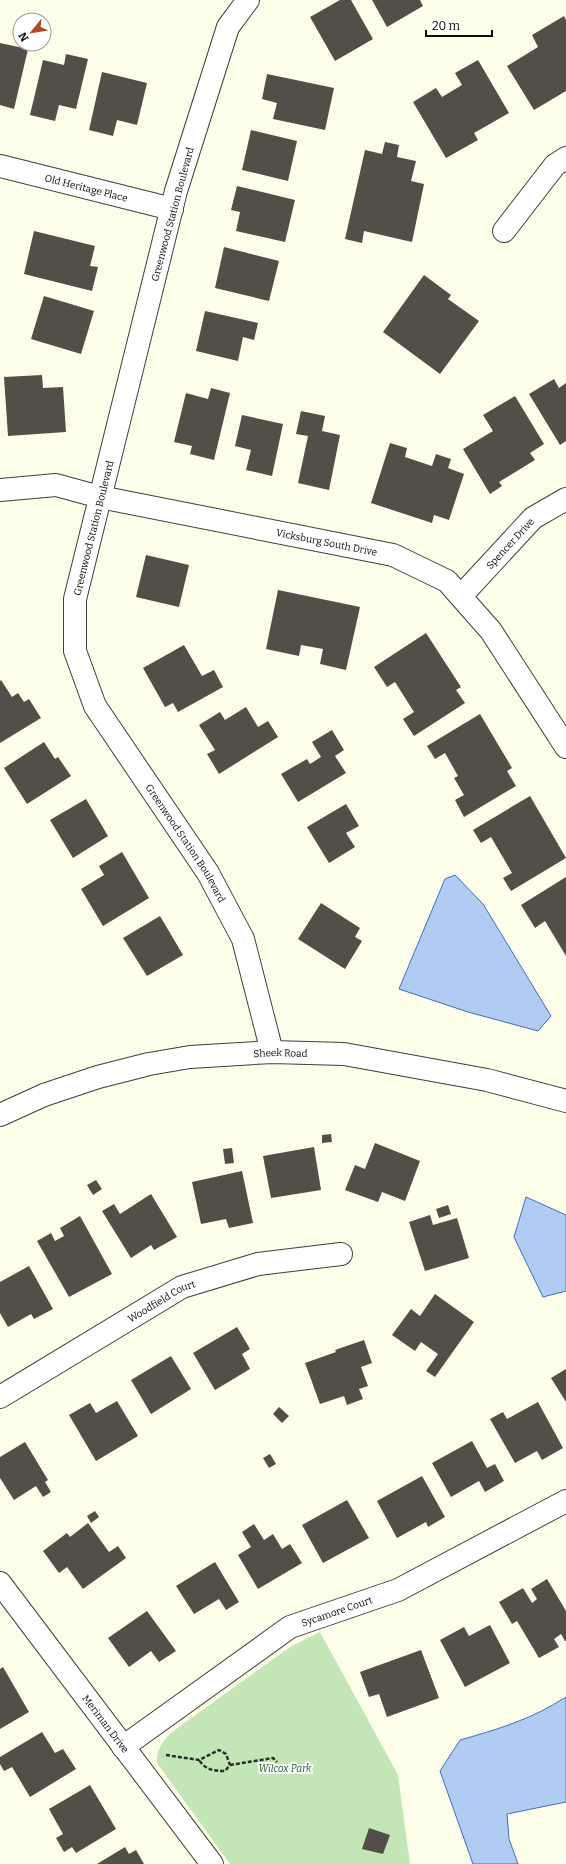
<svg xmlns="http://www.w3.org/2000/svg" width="566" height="1864" font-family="Bitter,serif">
<rect width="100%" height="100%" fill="#fdfeea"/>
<path fill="#c3e6b6" d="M320 1632 398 1775 410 1864H230L157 1763C156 1749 163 1741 172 1732L290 1647Z"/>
<g fill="#b2cbf2" stroke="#3d6ec5">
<polygon points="455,875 483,904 551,1016 538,1031 468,1012 399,989 445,879"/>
<polygon points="526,1197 566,1215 566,1291 543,1297 514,1237"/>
<path d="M566 1697V1802L507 1814 509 1839 518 1864H473L440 1771 460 1740C499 1729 532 1719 566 1697Z"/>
</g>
<g fill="#534f48">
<polygon points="340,0 351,0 373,39 335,61 310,17"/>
<polygon points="372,0 420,0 423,6 387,27"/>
<polygon points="564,16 566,20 566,91 534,110 507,66 538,47 532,35"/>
<polygon points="0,43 28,49 14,109 0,105"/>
<polygon points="66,54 88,59 76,109 59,105 55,121 30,115 43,60 64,65"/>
<polygon points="478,60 509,113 474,133 478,140 446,158 413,102 436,88 442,97 462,85 455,73"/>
<polygon points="102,72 147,83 137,125 117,120 113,136 89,130"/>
<polygon points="267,74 334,88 325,130 273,119 277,103 262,99"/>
<polygon points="251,130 297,141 288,181 242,170"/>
<polygon points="385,142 399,145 397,157 416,161 411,181 424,184 412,242 364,231 362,243 345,239 365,150 382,154"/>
<polygon points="237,186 295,200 285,242 236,231 240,212 231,210"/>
<polygon points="34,231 95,246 90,266 98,267 92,291 24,274"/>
<polygon points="224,247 279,261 269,301 215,288"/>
<polygon points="424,275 451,295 448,299 479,321 440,374 383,332"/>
<polygon points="44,296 94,311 81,354 31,339"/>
<polygon points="205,311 258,323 254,340 243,337 238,361 196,351"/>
<polygon points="42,375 43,388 63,387 66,432 8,436 4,377"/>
<polygon points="554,379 559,388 566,383 566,441 560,445 529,394"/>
<polygon points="211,388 230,393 214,460 190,454 192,446 174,442 186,393 208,399"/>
<polygon points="515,396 544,444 530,453 535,460 499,482 502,486 490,494 463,449 493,431 483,415"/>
<polygon points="301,411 325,416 322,431 340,435 329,490 298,483 308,436 296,434"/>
<polygon points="242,415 283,424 272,476 246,470 251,450 235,446"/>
<polygon points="390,443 407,448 405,457 432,466 436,454 451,459 448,468 464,474 449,520 434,515 432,523 371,503"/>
<polygon points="146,555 189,565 179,607 136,597"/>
<polygon points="278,590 360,607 346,670 320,664 323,649 301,645 299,656 266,649"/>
<polygon points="426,633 461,687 456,690 465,703 414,736 403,719 414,712 395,682 387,687 374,667"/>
<polygon points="184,645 202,676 214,670 223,687 178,712 173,703 165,707 143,668"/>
<polygon points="1,680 12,697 18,693 24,702 29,699 41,718 0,743 0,681"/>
<polygon points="246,707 258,727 268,721 278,737 219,774 207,754 215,750 199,725 220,712 225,720"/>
<polygon points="480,714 512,768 507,771 516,786 464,817 455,800 464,795 454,778 458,776 445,753 435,759 427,746"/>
<polygon points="332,730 344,750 335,756 346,773 298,802 281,774 307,759 310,764 321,757 312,742"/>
<polygon points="44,742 55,759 58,757 71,776 27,804 4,768"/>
<polygon points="530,796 566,858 511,891 503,878 512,873 491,837 481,843 473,830"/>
<polygon points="86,799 108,836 73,858 50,820"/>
<polygon points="346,804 359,826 346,833 355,847 329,863 307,827"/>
<polygon points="122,852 149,898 103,926 81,889 104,875 99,866"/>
<polygon points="566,877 566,956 545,921 535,928 521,905"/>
<polygon points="321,903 360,928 355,937 362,941 345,969 298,939"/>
<polygon points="160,916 183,955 147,976 123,938"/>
<polygon points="331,1134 332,1142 322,1143 322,1135"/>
<polygon points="375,1143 420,1161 405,1201 382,1192 378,1202 345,1190 355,1165 365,1169"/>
<polygon points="314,1147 321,1190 271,1198 263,1156"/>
<polygon points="232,1148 234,1163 225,1164 223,1149"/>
<polygon points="242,1171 253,1223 229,1228 226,1219 201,1224 192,1182"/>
<polygon points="96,1180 102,1189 93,1195 87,1185"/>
<polygon points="151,1194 177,1237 154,1250 151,1245 131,1258 102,1211 114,1204 120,1214"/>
<polygon points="448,1205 451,1214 439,1218 436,1209"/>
<polygon points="430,1215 433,1225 457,1218 469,1258 425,1271 409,1222"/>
<polygon points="80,1216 112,1274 69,1297 37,1241 51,1233 55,1241 64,1236 60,1228"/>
<polygon points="29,1266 53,1309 34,1319 31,1314 8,1327 0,1313 0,1282"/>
<polygon points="435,1294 474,1322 435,1377 426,1371 438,1354 421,1342 415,1351 392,1335 411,1309 420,1316"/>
<polygon points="237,1327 250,1349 242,1354 250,1369 215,1390 193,1353"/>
<polygon points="364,1340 372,1363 361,1367 368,1386 359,1389 363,1399 347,1405 344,1396 320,1404 305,1363 336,1352 335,1350"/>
<polygon points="171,1356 191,1389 151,1414 131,1380"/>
<polygon points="566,1369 566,1402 551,1378"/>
<polygon points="117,1401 138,1436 96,1461 69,1415 90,1403 96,1413"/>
<polygon points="538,1402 563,1448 542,1460 537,1451 515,1463 490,1419 503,1412 507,1419"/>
<polygon points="279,1407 289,1416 282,1423 273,1414"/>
<polygon points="472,1441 487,1468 495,1464 504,1481 485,1492 479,1481 451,1497 432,1463"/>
<polygon points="25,1442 48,1480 45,1482 51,1492 43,1497 36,1486 14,1500 0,1478 0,1457"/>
<polygon points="270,1454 276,1464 269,1468 263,1458"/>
<polygon points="422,1476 445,1517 428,1527 426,1522 397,1538 377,1501"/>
<polygon points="347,1500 369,1538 323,1563 302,1525"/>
<polygon points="95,1511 99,1517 91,1523 87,1516"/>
<polygon points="88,1523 109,1552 118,1546 126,1558 83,1589 67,1567 59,1573 43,1551 67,1533 70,1537"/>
<polygon points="254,1524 264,1540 273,1534 282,1549 290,1544 302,1563 258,1589 238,1555 251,1547 242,1532"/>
<polygon points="215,1562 239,1602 226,1610 219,1599 194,1614 176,1586"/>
<polygon points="547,1579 566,1611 566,1641 565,1641 561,1634 554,1639 559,1647 539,1658 517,1621 512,1624 499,1602 523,1588 532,1603 537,1599 531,1589"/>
<polygon points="147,1611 176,1651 159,1662 151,1651 129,1667 108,1638"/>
<polygon points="490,1625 510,1663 465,1687 440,1640 464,1627 469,1636"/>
<polygon points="421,1650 439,1698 387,1717 379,1694 369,1697 360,1672"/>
<polygon points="3,1667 29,1712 0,1729 0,1669"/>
<polygon points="42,1732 55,1753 63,1749 76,1769 30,1797 12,1767 4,1771 0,1764 0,1757"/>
<polygon points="90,1785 116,1829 76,1853 72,1847 64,1852 56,1838 63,1834 49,1809"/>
<polygon points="369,1828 390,1835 383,1854 362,1849"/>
<polygon points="125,1847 129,1854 136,1850 144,1864 97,1864"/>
</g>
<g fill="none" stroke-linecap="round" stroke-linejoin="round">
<g stroke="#3e3e3e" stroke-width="24">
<g id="minor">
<path id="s1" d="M248 0 228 27 176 191 75 599V651L95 706 208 873 243 939 272 1052"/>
<path id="s2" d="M0 166 172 209"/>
<polyline points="504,231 555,165 566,158"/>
<path id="s3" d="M0 490 56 485 100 497 393 555 447 581 491 631 566 747"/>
<path id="s4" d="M461 596 533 518 566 499"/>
<path id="s5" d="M0 1115 44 1095 98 1077 149 1064 190 1057 272 1052 344 1054 487 1080 566 1101"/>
<path id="s6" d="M0 1397 182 1287 258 1264 341 1254"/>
<path id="s7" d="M0 1583 212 1864"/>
<path id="s8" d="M123 1747 290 1627 398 1590 566 1501"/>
</g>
</g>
<g stroke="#2d2d2d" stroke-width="2.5" stroke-dasharray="4 2" stroke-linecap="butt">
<path d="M166 1755 199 1760 219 1750 226 1754 230 1765 225 1771C213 1771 206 1770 199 1760"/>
<polyline points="230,1765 273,1758 277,1762"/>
</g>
<use href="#minor" stroke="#fff" stroke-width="22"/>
</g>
<g text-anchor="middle" stroke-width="4" stroke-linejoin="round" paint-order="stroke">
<g font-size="10" fill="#0b0b0b" stroke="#fff">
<text dy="4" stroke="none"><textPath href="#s2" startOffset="89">Old Heritage Place</textPath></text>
<text transform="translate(172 214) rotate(-75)" y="4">Greenwood Station Boulevard</text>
<text transform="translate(93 528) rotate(-76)" y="4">Greenwood Station Boulevard</text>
<text dy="4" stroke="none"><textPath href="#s3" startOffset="333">Vicksburg South Drive</textPath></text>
<text dy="4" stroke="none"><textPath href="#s4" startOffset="72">Spencer Drive</textPath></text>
<text dy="4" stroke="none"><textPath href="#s1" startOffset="901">Greenwood Station Boulevard</textPath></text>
<text dy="4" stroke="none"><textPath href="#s5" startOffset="290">Sheek Road</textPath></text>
<text dy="4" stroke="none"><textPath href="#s6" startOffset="188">Woodfield Court</textPath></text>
<text dy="4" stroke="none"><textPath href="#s8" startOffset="255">Sycamore Court</textPath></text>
<text dy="4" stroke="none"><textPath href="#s7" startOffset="176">Meriman Drive</textPath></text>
</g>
<g font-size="10" font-style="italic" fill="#205e22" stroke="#fff">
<text x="285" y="1772">Wilcox Park</text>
</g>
</g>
<g transform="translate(32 32) rotate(240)"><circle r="19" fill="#ffffff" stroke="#9d9d9d"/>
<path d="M0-3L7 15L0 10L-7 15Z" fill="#b3462b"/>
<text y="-6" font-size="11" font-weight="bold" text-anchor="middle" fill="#0b0b0b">N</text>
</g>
<path d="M426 30v6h66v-6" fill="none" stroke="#0b0b0b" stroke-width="2"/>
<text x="432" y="30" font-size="12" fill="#0b0b0b" stroke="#ffffff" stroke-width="3" paint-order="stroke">20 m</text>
</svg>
